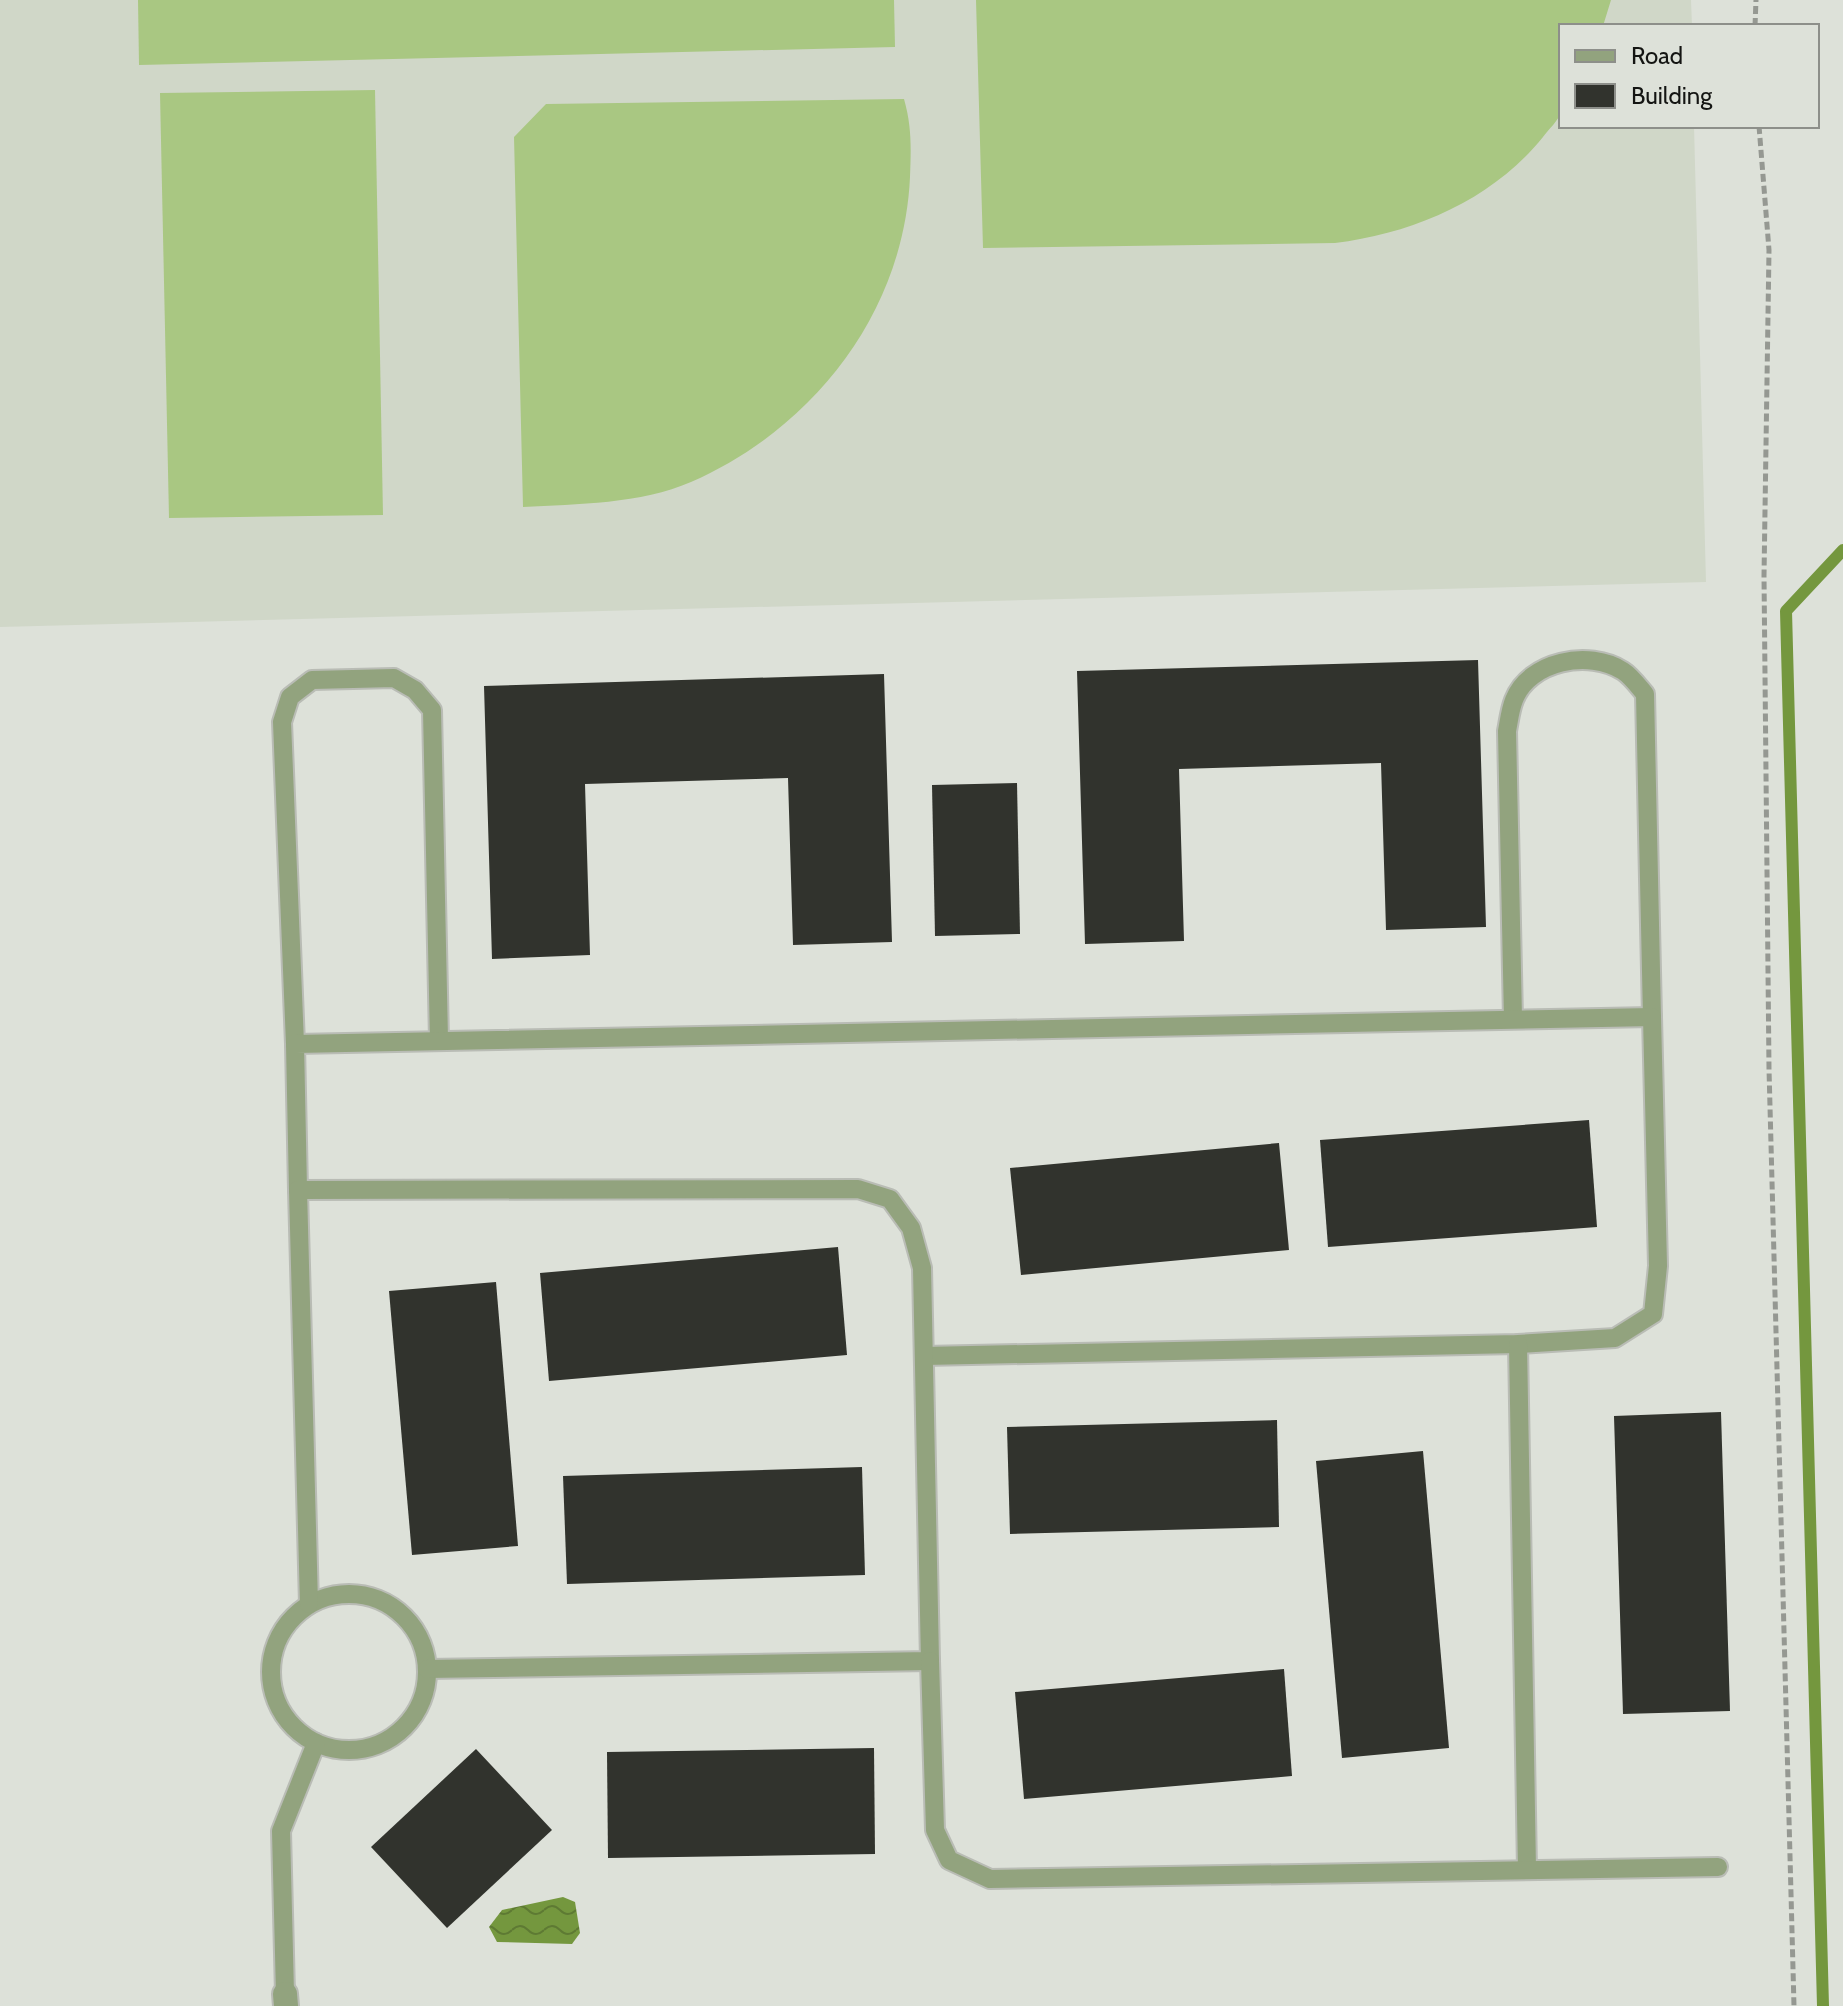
<svg xmlns="http://www.w3.org/2000/svg" width="1843" height="2006" font-family="Cabin,sans-serif">
<defs>
<pattern id="water-waves" width="16" height="10" patternUnits="userSpaceOnUse" patternTransform="scale(2)"><rect width="16" height="10" fill="#74973e"/><path d="M0 5q4-4 8 0t8 0" fill="none" stroke="#5e7a33"/></pattern>
</defs>
<rect width="100%" height="100%" fill="#dde1d9"/>
<polygon fill="#d0d7c8" points="0,0 1691,0 1692,26 1561,26 1561,126 1694,126 1706,582 0,627"/>
<g fill="#a9c782">
<polygon points="138,0 894,0 895,47 139,65"/>
<path d="M976 0H1611L1603 26H1561C1561 50 1566 89 1561 112 1559 120 1548 130 1543 137 1492 200 1414 233 1335 243L983 248Z"/>
<polygon points="375,90 383,515 169,518 160,93"/>
<path d="M904 99C912 127 911 149 910 177 904 312 814 428 691 482 641 504 577 504 523 507L514 137 546 104Z"/>
</g>
<polygon fill="url(#water-waves)" points="563,1897 575,1902 580,1933 572,1944 497,1942 489,1927 502,1910"/>
<g fill="none" stroke-linecap="round" stroke-linejoin="round">
<polyline stroke="#74973e" stroke-width="12" points="1823,2006 1786,611 1843,550"/>
</g>
<g fill="#31332d">
<polygon points="1478,660 1486,927 1386,930 1381,763 1179,769 1184,941 1085,944 1077,671"/>
<polygon points="884,674 892,942 793,945 788,778 585,784 590,955 492,959 484,686"/>
<polygon points="1017,783 1020,934 935,936 932,785"/>
<polygon points="1589,1120 1597,1227 1328,1247 1320,1140"/>
<polygon points="1279,1143 1289,1250 1021,1275 1010,1168"/>
<polygon points="838,1247 847,1355 549,1381 540,1273"/>
<polygon points="496,1282 518,1546 412,1555 389,1291"/>
<polygon points="1721,1412 1730,1711 1623,1714 1614,1416"/>
<polygon points="1277,1420 1279,1527 1010,1534 1007,1427"/>
<polygon points="1423,1451 1449,1748 1342,1758 1316,1461"/>
<polygon points="862,1467 865,1575 567,1584 563,1476"/>
<polygon points="1284,1669 1292,1776 1024,1799 1015,1692"/>
<polygon points="874,1748 875,1854 608,1858 607,1752"/>
<polygon points="476,1749 552,1830 447,1928 371,1847"/>
</g>
<g fill="none" stroke-linecap="round" stroke-linejoin="round">
<g stroke="#b9bcb5" stroke-width="22">
<g id="service">
<path d="M1513 1019 1507 731C1509 721 1510 710 1514 700 1529 661 1589 649 1623 671 1631 676 1639 687 1645 694L1652 1017"/>
<polyline points="295,1044 282,722 290,697 312,680 394,678 415,690 432,710 439,1040"/>
<polyline points="298,1190 295,1044 1652,1017 1658,1266 1653,1314 1615,1338 1518,1344 924,1356"/>
<polyline points="1518,1344 1527,1870"/>
<circle cx="349" cy="1672" r="78"/>
<polyline points="309,1604 298,1190 858,1189 890,1199 911,1228 922,1268 930,1661 427,1669"/>
<polyline points="930,1661 935,1830 949,1860 990,1879 1718,1867"/>
<polyline points="285,1994 281,1831 316,1743"/>
</g>
</g>
<g stroke="#b9bcb5" stroke-width="28">
<polyline id="minor" points="285,1994 286,2006"/>
</g>
<g stroke="#959892" stroke-width="5" stroke-dasharray="8 4" stroke-linecap="butt">
<polyline points="1755,26 1756,0"/>
<polyline points="1759,126 1769,250 1764,576 1769,1069 1794,2006"/>
</g>
<use href="#service" stroke="#92a37e" stroke-width="18"/>
<use href="#minor" stroke="#92a37e" stroke-width="24"/>
</g>
<rect x="1559" y="24" width="260" height="104" fill="#dde1d9" stroke="#8d8f8a" stroke-width="2"/>
<rect x="1575" y="50" width="40" height="12" fill="#92a37e" stroke="#8d8f8a" stroke-width="2"/>
<text x="1631" y="64" font-size="24" fill="#141513">Road</text>
<rect x="1575" y="84" width="40" height="24" fill="#31332d" stroke="#8d8f8a" stroke-width="2"/>
<text x="1631" y="104" font-size="24" fill="#141513">Building</text>
</svg>
